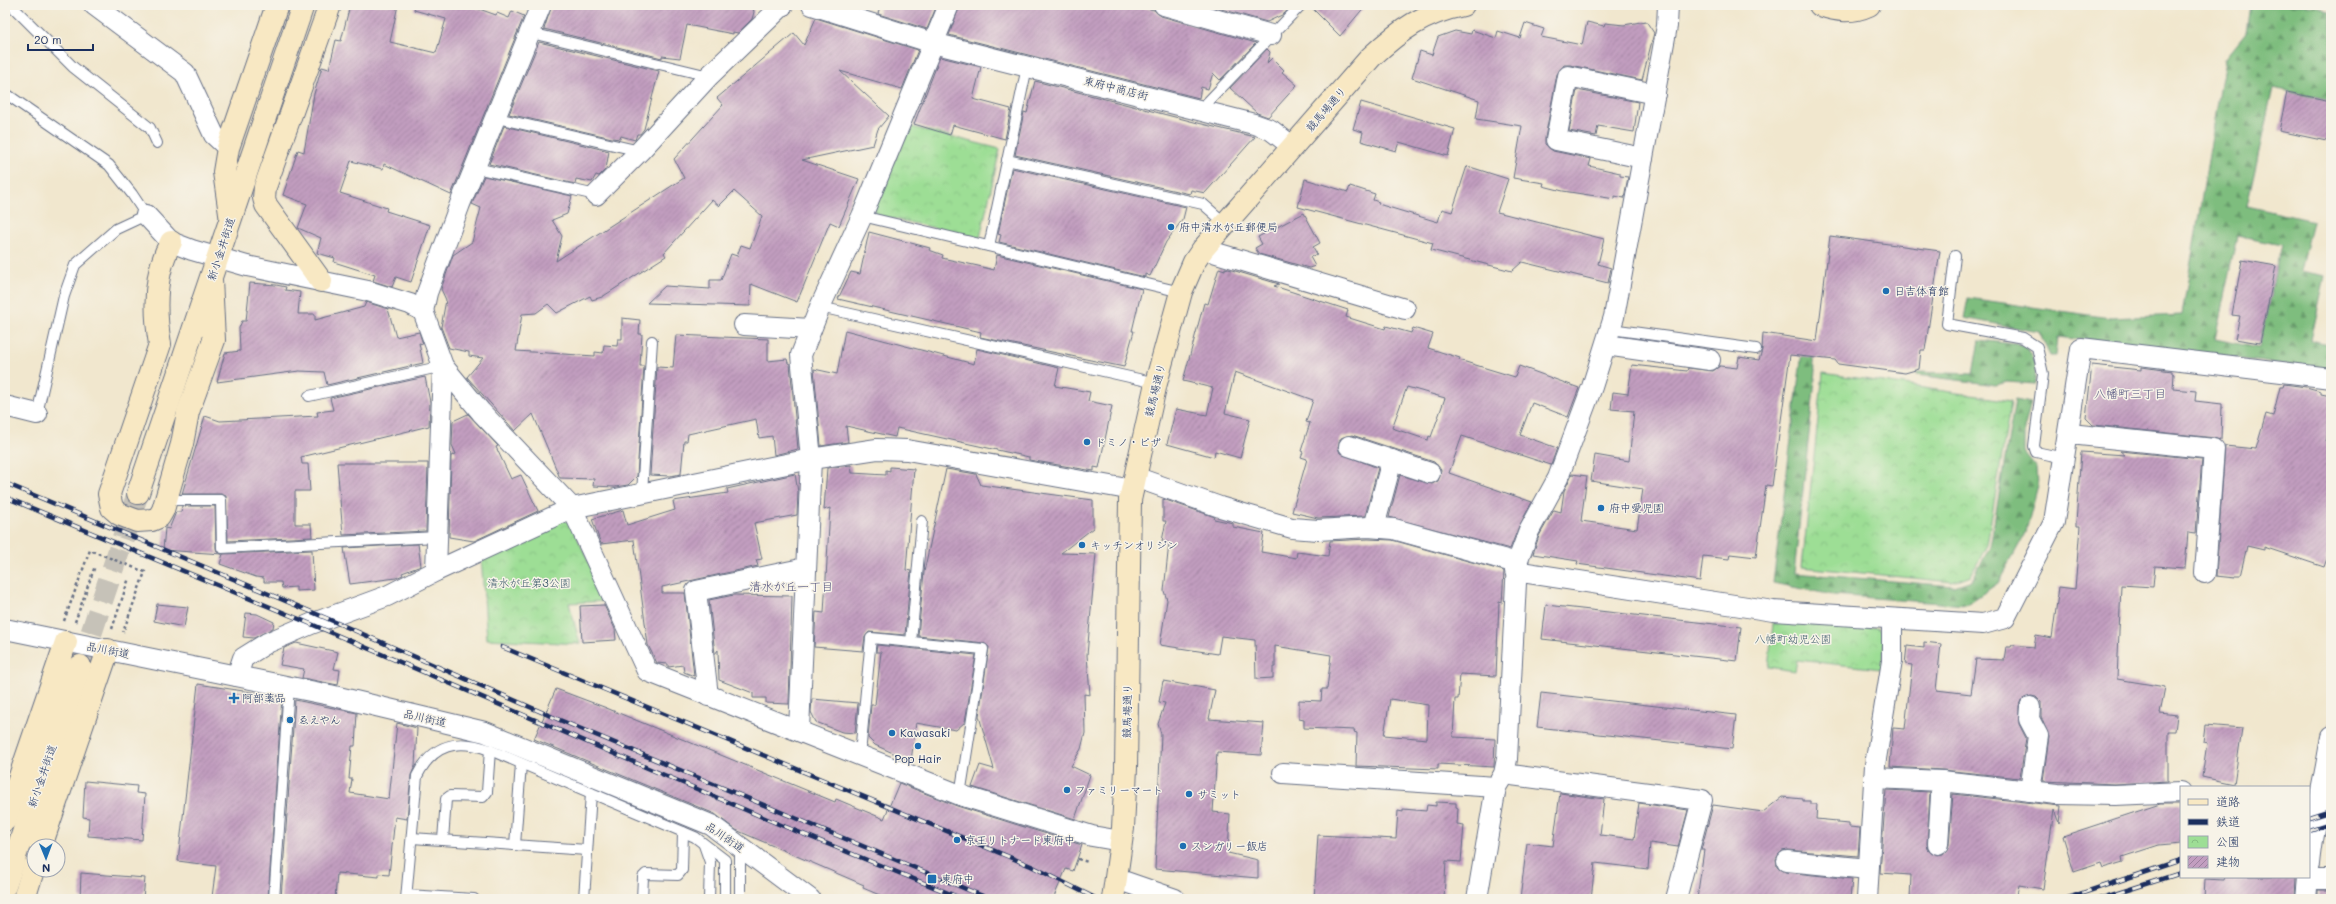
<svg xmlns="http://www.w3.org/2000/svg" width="2336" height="904" font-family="Mali,'Klee One',sans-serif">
<defs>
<pattern id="forest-firs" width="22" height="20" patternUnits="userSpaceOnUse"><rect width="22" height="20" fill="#7ebd7e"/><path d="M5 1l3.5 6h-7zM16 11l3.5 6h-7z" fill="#669a6a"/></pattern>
<pattern id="park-crowns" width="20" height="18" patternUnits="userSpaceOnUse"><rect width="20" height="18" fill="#9dde95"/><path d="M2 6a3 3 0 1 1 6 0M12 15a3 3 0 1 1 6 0" fill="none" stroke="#87bf83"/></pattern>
<pattern id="building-hatch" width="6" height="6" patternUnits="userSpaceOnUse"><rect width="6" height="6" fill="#c29ec0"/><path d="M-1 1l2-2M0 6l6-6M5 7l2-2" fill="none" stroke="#9d819f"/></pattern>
</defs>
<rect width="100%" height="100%" fill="#f7f3e8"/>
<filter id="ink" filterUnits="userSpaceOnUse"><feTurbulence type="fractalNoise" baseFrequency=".025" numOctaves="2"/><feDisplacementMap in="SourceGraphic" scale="8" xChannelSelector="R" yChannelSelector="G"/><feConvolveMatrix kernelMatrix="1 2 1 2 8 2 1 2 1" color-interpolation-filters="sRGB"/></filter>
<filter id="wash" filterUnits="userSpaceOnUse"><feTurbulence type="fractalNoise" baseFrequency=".012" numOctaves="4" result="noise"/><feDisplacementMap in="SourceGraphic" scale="16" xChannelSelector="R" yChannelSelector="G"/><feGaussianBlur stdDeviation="0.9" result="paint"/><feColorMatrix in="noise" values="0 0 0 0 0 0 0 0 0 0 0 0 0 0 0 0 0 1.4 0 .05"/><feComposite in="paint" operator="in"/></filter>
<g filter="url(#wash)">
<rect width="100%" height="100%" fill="#f1e7ce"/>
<g fill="url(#forest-firs)" stroke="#4c766e" fill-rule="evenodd">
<path d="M2250 5H2315L2331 13V101L2273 88 2247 206 2313 221 2301 271 2325 276 2311 340 2331 345V370L2058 337 2056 356H2050L2039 332 1964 318 1968 298 2110 318 2182 315 2225 59 2246 33ZM2237 236 2281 245 2259 348 2215 339Z"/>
<path d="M1979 340 2024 345C2034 354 2038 371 2034 384L2007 382 1996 385 1917 375V372L1973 374Z"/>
<polygon points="1803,344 1813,347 1813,362 1816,370 1794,573 1954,586 1972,580 1990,547 2015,400 2031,403 2024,429 2024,452 2037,468 2038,486 2026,532 1998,583 1966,605 1833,595 1773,583"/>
</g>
<g fill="url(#park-crowns)" stroke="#5c867a">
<polygon points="909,126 1000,149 980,238 876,215 873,210"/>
<polygon points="1823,373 2011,401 1987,545 1971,575 1952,582 1802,567"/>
<polygon points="562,520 570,522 607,601 569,603 580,644 487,639 481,555"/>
<polygon points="1774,616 1877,628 1885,635 1881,669 1797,660 1795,671 1768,667"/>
</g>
<g id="blocks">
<g fill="url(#building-hatch)" fill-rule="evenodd">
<polygon points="350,5 398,5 390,42 436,53 446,19 414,10 415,5 468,5 496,15 497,13 509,18 512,11 524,16 451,195 384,164 383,169 351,161 340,193 387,208 386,211 430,225 411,282 396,277 392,287 373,281 375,275 334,262 335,258 317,253 321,238 298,228 307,204 283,195 298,150 304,152 314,94 322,67 329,69 336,40 341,41"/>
<polygon points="552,5 740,5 753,8 754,12 752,19 738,33 733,32 733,34 687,25 680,58 662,56 662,58 544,29"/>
<polygon points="880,5 937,5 927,29 878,14"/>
<polygon points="960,5 1134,5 1154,10 1161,16 1256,43 1220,80 1213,73 1208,89 1201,87 1199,98 949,35"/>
<polygon points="1207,5 1292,5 1284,14 1267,22"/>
<polygon points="1309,5 1366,5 1340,36"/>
<polygon points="816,18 918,50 902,89 840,71 889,116 878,129 873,145 802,160 859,179 839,226 830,222 797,302 751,284 750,306 647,303 665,286 710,289 710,280 721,280 731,254 737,256 741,245 750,248 762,216 734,191 719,206 712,200 664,253 666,256 602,297 592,300 590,296 557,313 548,304 536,313 522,314 516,351 595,356 595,352 603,353 604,345 617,346 618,339 622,339 622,318 640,320 639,334 642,334 640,366 644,366 637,476 628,485 615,487 593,486 594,479 560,478 533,414 515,431 467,377 483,358 469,356 469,352 449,348 441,327 446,300 441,289 453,255 472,242 481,208 472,204 484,176 572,196 567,214 552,220 562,236 556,261 684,178 674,159 723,105 717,98 794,33 804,45"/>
<polygon points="1646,21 1654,33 1642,80 1570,65 1564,65 1557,74 1545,138 1545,144 1553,151 1591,159 1589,166 1620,173 1620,176 1628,177 1624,198 1615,196 1615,199 1563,191 1543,186 1544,183 1513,178 1522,126 1476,119 1479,100 1412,78 1420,51 1432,55 1438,37 1455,31 1471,34 1472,30 1496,38 1498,31 1520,38 1525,23 1544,29 1541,37 1582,45 1587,22 1604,26 1605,23 1624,25"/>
<polygon points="539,42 659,71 644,129 640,134 637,134 635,140 621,136 620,139 612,138 509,114"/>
<polygon points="1267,49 1270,52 1267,63 1272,58 1284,70 1282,72 1297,85 1268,117 1257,113 1230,88"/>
<polygon points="940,57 981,67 973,99 1011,109 1005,139 953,125 950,135 914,124"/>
<polygon points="1035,81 1198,123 1255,137 1205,193 1191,190 1190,194 1015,155 1024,112 1027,113"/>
<polygon points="1577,90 1638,102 1634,132 1598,126 1596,136 1569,131"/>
<polygon points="2287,92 2331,101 2331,142 2279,131"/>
<polygon points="1361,102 1455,129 1448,156 1399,142 1396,151 1361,141 1363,132 1353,129"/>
<polygon points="504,126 609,151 606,169 599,176 596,175 592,182 576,179 575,184 489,164"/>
<polygon points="1467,166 1508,179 1497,212 1604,239 1598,264 1611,268 1608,283 1522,262 1512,271 1431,250 1433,243 1298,207 1305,179 1348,192 1350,186 1375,194 1373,200 1379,202 1378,204 1438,222 1442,209 1452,212"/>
<polygon points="1012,168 1186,207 1183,219 1166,242 1150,276 1145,274 1145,277 999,242 1001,235 998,234"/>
<polygon points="1304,213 1320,243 1313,247 1317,254 1310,257 1315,266 1309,268 1259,254 1255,248 1262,244 1258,237"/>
<polygon points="869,232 930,248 929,250 943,255 942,258 978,266 994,270 997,255 1142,289 1132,331 1134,331 1124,367 980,337 981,332 838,299 851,272 860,274"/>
<polygon points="1830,236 1940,251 1925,350 1921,350 1919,369 1905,373 1838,364 1835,360 1790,355 1772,486 1766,485 1756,557 1730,554 1729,559 1703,556 1700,581 1577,564 1578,561 1533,554 1539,536 1554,510 1561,512 1564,491 1572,474 1587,476 1581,521 1637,529 1643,489 1591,481 1595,455 1629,461 1634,411 1611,409 1613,392 1628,394 1632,365 1687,371 1688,368 1713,371 1720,366 1737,368 1739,357 1759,360 1762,350 1763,333 1817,341"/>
<polygon points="2242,260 2276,266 2260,343 2235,339 2240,316 2232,315"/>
<path d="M1219 268 1225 270V268L1279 284 1274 286 1348 310 1346 317 1385 329 1386 326 1411 333 1413 328 1433 334 1428 348 1460 358 1459 360 1515 377 1519 366 1579 388 1568 417 1532 403 1520 435 1557 448 1551 465 1462 436 1449 473 1532 502 1519 526 1510 549 1389 517 1400 475 1432 484 1438 481 1441 470 1434 462 1352 435 1341 438 1338 448 1340 453 1378 468 1365 516 1318 518 1292 512 1307 459 1301 457 1303 452 1301 451 1310 423 1306 422 1313 400 1235 372 1225 413 1250 419 1240 458 1215 451 1214 457 1167 444 1176 409 1207 415 1213 388 1183 381 1204 303 1208 304ZM1407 387 1445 398 1431 437 1429 436 1428 440 1392 428Z"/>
<polygon points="250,283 276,285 286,287 285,290 300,292 298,314 315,314 315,320 364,307 366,302 388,309 396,337 419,332 423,344 419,343 423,363 327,385 324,372 299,371 217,382 225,353 240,351 239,328 242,321 246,321"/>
<polygon points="845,330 974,364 977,349 1059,368 1055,386 1090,392 1088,401 1112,406 1099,468 1094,467 1094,471 1029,460 1029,457 897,428 895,437 846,426 848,442 821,446 814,369 837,374"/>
<polygon points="676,335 768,339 768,361 787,359 788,363 790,364 798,449 774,455 772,436 759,438 756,419 688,434 687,441 684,441 681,474 670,476 650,475 657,367 673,368"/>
<polygon points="2092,365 2141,370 2141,367 2172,371 2172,373 2174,374 2173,389 2196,391 2195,401 2222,404 2221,440 2215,438 2093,425 2086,418"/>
<polygon points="425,377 430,402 429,426 301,457 302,464 308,464 310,491 295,491 295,524 311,524 312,537 228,541 226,496 221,494 182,494 205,416 220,421 318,416 317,412 333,410 330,398"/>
<polygon points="2284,384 2306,387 2321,391 2321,394 2331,396 2331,416 2325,441 2330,442 2327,451 2331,452 2331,547 2324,567 2264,547 2264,550 2247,546 2240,576 2235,576 2235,578 2216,576 2225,446 2256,449 2266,414 2273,416 2280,387 2283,387"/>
<polygon points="468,414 498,446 496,447 511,479 521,475 538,511 474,541 449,537 451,456 456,454 452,445 453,421"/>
<polygon points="2120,451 2202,459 2196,533 2188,532 2185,568 2155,566 2153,587 2121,585 2117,679 2165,687 2160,713 2177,715 2175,731 2168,731 2168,781 2115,784 2043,781 2049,737 2041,717 2041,702 2036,697 2031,696 2021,700 2019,706 2019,724 2026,738 2020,778 1943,770 1890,767 1893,728 1905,729 1912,665 1905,664 1907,646 1924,648 1924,642 1941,644 1936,690 1971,694 1976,659 2004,660 2006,647 2011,647 2012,645 2034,647 2036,635 2052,638 2059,587 2075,589 2080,526 2076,526 2076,523 2081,452 2125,455"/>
<polygon points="337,463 428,463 426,531 343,535"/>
<polygon points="851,465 852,473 886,475 886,470 890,471 890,467 914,469 906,570 911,571 905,635 869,632 865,637 863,651 814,647 816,612 824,613 830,508 824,510 827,468"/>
<polygon points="946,469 976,474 981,485 1093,500 1093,528 1061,553 1096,554 1087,655 1090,695 1084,694 1085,733 1081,749 1071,766 1090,775 1075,819 972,787 980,765 994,769 979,716 989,647 984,643 918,636 924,572"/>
<polygon points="795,474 798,492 797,515 754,523 762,559 756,560 758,566 662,587 662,593 685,593 694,676 684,672 683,665 668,667 668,664 657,663 648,645 634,540 601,544 592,519 623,510 627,525 675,510 673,501 728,493 727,489"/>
<path d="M1163 499 1215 517 1214 519 1233 523V527L1264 533 1261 552 1296 558 1297 552 1328 556 1330 541 1368 539 1392 540 1504 571 1502 603 1499 602 1496 676 1460 674 1458 699H1455L1453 737 1495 739 1494 767 1438 764V769L1356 766 1357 733 1354 732 1355 730 1304 728V720L1299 719V700L1321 701 1322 689H1327L1331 655 1275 646V667H1273V678L1256 679 1255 640 1221 636 1218 654 1160 645 1167 600 1164 591 1169 543 1162 541 1166 521H1163ZM1390 699 1428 705 1427 739 1384 735Z"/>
<polygon points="182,506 215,506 216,548 217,552 222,554 163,550 165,528 169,529 176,512 181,512"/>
<polygon points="418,544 421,566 402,573 403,575 396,578 350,584 344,548"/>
<polygon points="312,550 314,590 296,591 296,587 282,588 281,582 264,582 264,578 256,577 220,564 223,554"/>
<polygon points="734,595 792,596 789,704 766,703 766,698 753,698 753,693 719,680 718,650 715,654 709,600"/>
<polygon points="157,604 188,607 184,627 154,621"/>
<polygon points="604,605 615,629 616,640 582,642 580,606"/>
<polygon points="1546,605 1741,627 1737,661 1542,639"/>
<polygon points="246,613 257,614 274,622 273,628 254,638 243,637"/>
<polygon points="296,643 338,652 334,669 340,670 338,685 302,678 304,669 280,665 284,648"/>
<polygon points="877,645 976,655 965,722 956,730 916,723 911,761 875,745 868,738 871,705 875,705 881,652 876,652"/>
<polygon points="1163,681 1215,690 1209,719 1264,723 1261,755 1217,752 1213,812 1230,814 1228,853 1258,860 1258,878 1155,869 1161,734 1158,724 1165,703 1159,702"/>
<polygon points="198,684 282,697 268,899 216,899 212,897 216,866 178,861"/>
<polygon points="556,689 604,707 835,802 836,799 884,819 899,783 957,806 1082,845 1073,871 1066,869 1053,899 889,899 863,888 864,885 736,830 715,814 534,739"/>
<polygon points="1541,693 1736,715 1732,749 1537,727"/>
<polygon points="812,699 858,703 855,733 842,732 816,722 811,712"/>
<polygon points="295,700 357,713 355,746 352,746 349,779 352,779 350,793 389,799 397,723 417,728 415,766 411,775 407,819 395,817 389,875 379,874 379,877 337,873 335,899 281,899"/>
<polygon points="2205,725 2242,728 2234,784 2202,777 2207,743 2203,742"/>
<polygon points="85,781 137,786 136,793 145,794 142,840 88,836 89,818 83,817"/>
<polygon points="1886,790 1930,792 1927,844 1928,849 1937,855 1943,854 1949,845 1953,794 2061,806 2059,823 2054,810 2043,889 2019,885 2017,895 2006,899 1910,899 1911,875 1880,873"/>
<polygon points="1560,793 1604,799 1600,835 1634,839 1639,803 1688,810 1678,847 1650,843 1648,869 1595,863 1591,899 1520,899 1527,843 1553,846"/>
<polygon points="1782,797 1803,799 1803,801 1810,801 1810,804 1817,804 1816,819 1837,821 1837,823 1849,824 1849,827 1860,828 1858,856 1788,850 1782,851 1776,859 1777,866 1785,872 1852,879 1850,899 1697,899 1704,850 1701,850 1713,805 1763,812"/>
<polygon points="1436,802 1456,803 1456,807 1458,808 1457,824 1464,825 1461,862 1446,861 1444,899 1314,899 1318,835 1396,839 1398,811 1403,812 1403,809 1426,811 1427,805 1436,806"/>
<polygon points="2160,804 2181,804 2181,843 2159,845 2122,857 2123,862 2103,868 2101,863 2074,872 2063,836"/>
<polygon points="81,873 145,878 143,899 80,899"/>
<polygon points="2224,877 2296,877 2295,899 2204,899 2205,879 2223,880"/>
<rect x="2318" y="890" width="13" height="9"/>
</g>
</g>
</g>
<g filter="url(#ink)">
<use href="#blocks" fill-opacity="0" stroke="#666f85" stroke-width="1"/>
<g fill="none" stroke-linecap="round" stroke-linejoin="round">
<polyline stroke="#c6c2b8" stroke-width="22" stroke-dasharray="22 11" stroke-linecap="butt" points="81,664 138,493"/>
<g stroke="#666f85" stroke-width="12">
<g id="lane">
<polyline points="11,5 73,67 150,128 157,143"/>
<polyline points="531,33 709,76"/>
<polyline points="5,93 109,165 132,194 146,215 116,229 75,265 64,296 37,414"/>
<polyline points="1201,109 1301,5"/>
<polyline points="497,118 640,151"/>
<polyline points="1007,160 1203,204 1226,224"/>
<polyline points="476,168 596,195"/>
<polyline points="862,216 1181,292"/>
<polyline points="989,246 1027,67"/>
<polyline points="1955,256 1947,324 2023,338 2037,347 2043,374 2034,446 2036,452 2064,458"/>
<polyline points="820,307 1156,383"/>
<polyline points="1611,329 1756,349"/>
<polyline points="309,396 443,366"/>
<polyline points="642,493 652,341"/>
<polyline points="166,500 221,500 222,548 437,537"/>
<polyline points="911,642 922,521"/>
<polyline points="860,754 871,638 983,649 960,795"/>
<polyline points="412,838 587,850"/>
<polyline points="443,840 446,799 450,796 483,797 487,792 490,750"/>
<polyline points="515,845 521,764"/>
<polyline points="704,845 710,862 709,899"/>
<polyline points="407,895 474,899"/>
<polyline points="274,899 289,687"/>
<path d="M406 899 417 776C433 744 457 738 490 750L695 837 725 860V899"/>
<polyline points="584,899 591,793"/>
<polyline points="642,899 643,877 646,874 678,875 682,870 683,832"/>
<polyline points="740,899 740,847"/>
</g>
</g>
<g stroke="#666f85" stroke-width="22">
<g id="street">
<polyline points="94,5 185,73 214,135 228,148"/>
<polyline points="812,5 933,43 1254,124 1271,130 1293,147"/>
<polyline points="1164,5 1271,35"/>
<polyline points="1643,158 1556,140 1568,76 1655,94"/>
<polyline points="596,195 640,151 709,76 783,5"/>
<polyline points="146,215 171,242 192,250 247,266 368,291 410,304 423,311 443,366 481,412 572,508 647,671 960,795 1092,836 1121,841"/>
<polyline points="1203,249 1405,309"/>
<polyline points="423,311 427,293 460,204 541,5"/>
<polyline points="744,325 811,329"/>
<polyline points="1606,345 1710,360"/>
<polyline points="5,406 37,414"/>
<polyline points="2070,434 2214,449 2205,573"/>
<polyline points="1349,446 1430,473"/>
<polyline points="1135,477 1220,507 1292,528 1318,530 1368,527 1394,529 1517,563"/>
<polyline points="1374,527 1392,460"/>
<polyline points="436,571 443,366"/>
<polyline points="1515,571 1773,611 1983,624 2005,618 2054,522 2081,348 2331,378"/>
<polyline points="5,629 330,695 485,732 711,825 810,899"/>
<polyline points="237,676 243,658 267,643 311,624 387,596 436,571 572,508 811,459 877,449 907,450 1133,490"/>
<polyline points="708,696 696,591 806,568"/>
<polyline points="799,730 811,459 801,355 820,307 862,216 949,5"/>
<polyline points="1283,773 1496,787"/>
<polyline points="1504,774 1702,800 1676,899"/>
<polyline points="1874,778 1942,781 2057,794 2115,795 2181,792"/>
<polyline points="2030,791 2038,736 2029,719 2030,707"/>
<polyline points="1938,844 1942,781"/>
<polyline points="1787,861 1868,869"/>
<path d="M2309 864C2313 821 2325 779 2331 736"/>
<polyline points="1117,879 1175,899"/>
<polyline points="2308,879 2331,879"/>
<polyline points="1477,899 1496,787 1504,774 1507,759 1517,563 1529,531 1558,478 1592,387 1614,317 1667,26 1668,5"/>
<polyline points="1867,899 1875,765 1892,661 1892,619"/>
<polyline points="2306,899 2308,877"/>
</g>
</g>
<g stroke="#666f85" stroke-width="24">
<g id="secondary">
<path d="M1820 5C1837 11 1852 13 1869 5"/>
<polyline points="230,214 224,172 228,148 277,5"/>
<path d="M171 242C154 273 154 309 160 344L109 494 112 508 119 514 137 521 152 520 159 517 163 510 182 444 188 412 214 340 211 279"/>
<polyline points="321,281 266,205 264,198 265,187 330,5"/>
<polyline points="138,493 303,5"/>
<polyline points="5,820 66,642"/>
<polyline points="41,846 108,650"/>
<polyline points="5,886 80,666"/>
<polyline points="24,899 34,867"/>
<path d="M1113 899 1123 828 1126 768 1130 500 1156 383 1181 292 1194 262 1203 249 1371 57C1400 30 1424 13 1463 5"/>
</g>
</g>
<g stroke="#666f85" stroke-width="2.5" stroke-dasharray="3 3" stroke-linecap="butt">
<polyline points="64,621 90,550 145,572 123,632"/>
<polyline points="75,622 95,566"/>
<polyline points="112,629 129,578"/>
<polyline points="1078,859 1088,862"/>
</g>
<use href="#lane" stroke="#fff" stroke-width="10"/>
<use href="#street" stroke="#fff" stroke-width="20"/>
<use href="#secondary" stroke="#f8e8c3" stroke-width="22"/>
<g stroke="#1b2f5e" stroke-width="4.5">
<g id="rail">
<polyline points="5,483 326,618 562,721 990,899"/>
<polyline points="5,497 311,624 781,825 963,899"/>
<polyline points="502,647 1031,866 1097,899"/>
<polyline points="2309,818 2331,811"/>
<polyline points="2309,830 2331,823"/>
<polyline points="2065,899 2181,860"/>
<polyline points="2099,899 2181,873"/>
</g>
</g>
<use href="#rail" stroke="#f7f3e8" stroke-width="3" stroke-dasharray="9" stroke-linecap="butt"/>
</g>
</g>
<g fill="#1f6fb2" stroke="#f7f3e8" stroke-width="1.5">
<circle cx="1171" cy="227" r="4"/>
<circle cx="1886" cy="291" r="4"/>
<circle cx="1087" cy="442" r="4"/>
<circle cx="1601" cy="508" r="4"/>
<circle cx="1082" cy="545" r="4"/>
<path d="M232 692h4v4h4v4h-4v4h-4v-4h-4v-4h4z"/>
<circle cx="290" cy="720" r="4"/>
<circle cx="892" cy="733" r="4"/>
<circle cx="918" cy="746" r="4"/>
<circle cx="1067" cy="790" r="4"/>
<circle cx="1189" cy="794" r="4"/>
<circle cx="957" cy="840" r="4"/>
<circle cx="1183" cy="846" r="4"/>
<rect x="927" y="874" width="10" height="10" rx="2"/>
</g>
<g text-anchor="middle" stroke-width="3" stroke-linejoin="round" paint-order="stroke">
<g font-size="11" fill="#1b2f5e" stroke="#f7f3e8">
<text transform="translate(1116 88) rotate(14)" y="4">東府中商店街</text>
<text transform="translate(1326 109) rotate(-49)" y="4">競馬場通り</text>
<text transform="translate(221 249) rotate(-72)" y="4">新小金井街道</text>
<text transform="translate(1155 390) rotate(-76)" y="4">競馬場通り</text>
<text transform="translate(108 650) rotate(11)" y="4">品川街道</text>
<text transform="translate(1127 711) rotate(-89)" y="4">競馬場通り</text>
<text transform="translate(425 718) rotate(13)" y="4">品川街道</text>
<text transform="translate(42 776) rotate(-71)" y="4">新小金井街道</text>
<text transform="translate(725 837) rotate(34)" y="4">品川街道</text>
</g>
<g font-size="11" fill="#1b2f5e" stroke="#f7f3e8" text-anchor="start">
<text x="1179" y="231">府中清水が丘郵便局</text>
<text x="1894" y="295">日吉体育館</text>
<text x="1095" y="446">ドミノ・ピザ</text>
<text x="1609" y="512">府中愛児園</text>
<text x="1090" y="549">キッチンオリジン</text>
<text x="242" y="702">阿部薬品</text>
<text x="298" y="724">ゑえやん</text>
<text x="900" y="737">Kawasaki</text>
<text x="918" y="763" text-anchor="middle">Pop Hair</text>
<text x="1075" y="794">ファミリーマート</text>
<text x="1197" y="798">サミット</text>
<text x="965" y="844">京王リトナード東府中</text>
<text x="1191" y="850">スンガリー飯店</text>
<text x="941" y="883">東府中</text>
</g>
<g font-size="11" fill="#3c5b6c" stroke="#f7f3e8">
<text x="529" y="587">清水が丘第3公園</text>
<text x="1793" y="643">八幡町幼児公園</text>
</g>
<g font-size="12" fill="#555680" stroke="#f7f3e8">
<text x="2130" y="398">八幡町三丁目</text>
<text x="791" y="591">清水が丘一丁目</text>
</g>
</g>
<rect width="2336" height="904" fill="none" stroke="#f7f3e8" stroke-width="20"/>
<rect x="2180" y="786" width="130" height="92" fill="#f7f3e8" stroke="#9fa5b1"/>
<rect x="2188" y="799" width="20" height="6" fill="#f8e8c3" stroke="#9fa5b1"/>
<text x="2216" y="806" font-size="12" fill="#1b2f5e">道路</text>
<rect x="2188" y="819" width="20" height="6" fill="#1b2f5e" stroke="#9fa5b1"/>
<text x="2216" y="826" font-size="12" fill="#1b2f5e">鉄道</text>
<rect x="2188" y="836" width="20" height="12" fill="url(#park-crowns)" stroke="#9fa5b1"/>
<text x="2216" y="846" font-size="12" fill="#1b2f5e">公園</text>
<rect x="2188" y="856" width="20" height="12" fill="url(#building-hatch)" stroke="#9fa5b1"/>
<text x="2216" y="866" font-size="12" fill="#1b2f5e">建物</text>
<g transform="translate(46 858) rotate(179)"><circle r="19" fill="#f7f3e8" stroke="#9fa5b1"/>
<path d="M0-3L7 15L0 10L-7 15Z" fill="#1f6fb2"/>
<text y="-6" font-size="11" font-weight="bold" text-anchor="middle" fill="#1b2f5e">N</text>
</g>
<path d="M28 44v6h65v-6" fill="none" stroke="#1b2f5e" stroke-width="2"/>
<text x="34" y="44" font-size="12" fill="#1b2f5e" stroke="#f7f3e8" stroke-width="3" paint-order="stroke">20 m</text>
</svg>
